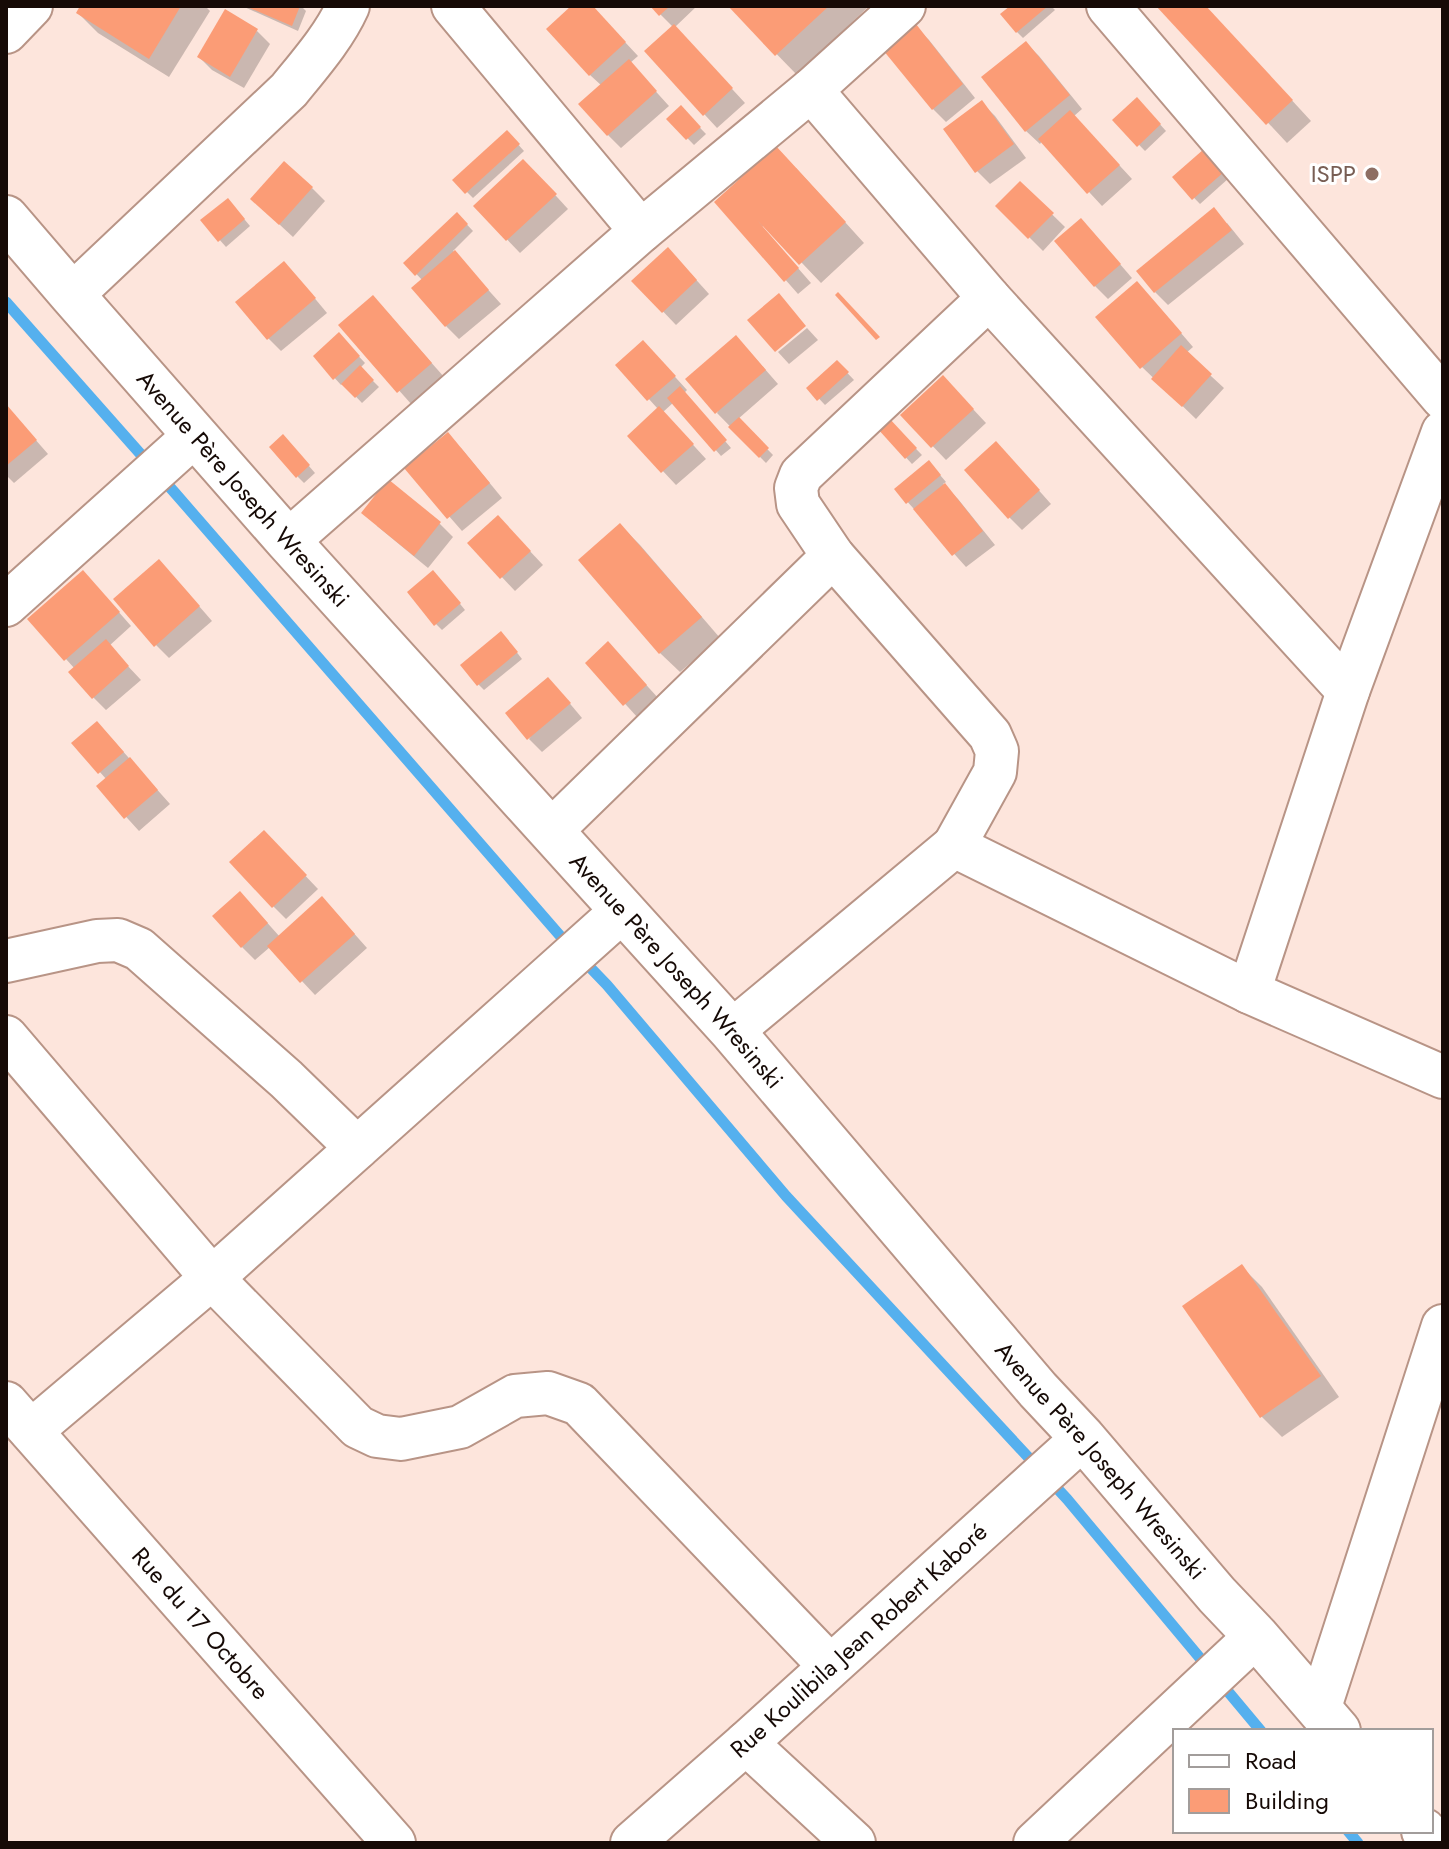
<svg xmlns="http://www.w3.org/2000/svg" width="1449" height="1849" font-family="Jost,sans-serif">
<rect width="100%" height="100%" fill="#fde5dc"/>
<g fill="#0003">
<polygon points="83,6 205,6 210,11 169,77 98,33 78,13"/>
<polygon points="242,6 301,6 306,11 298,31"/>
<polygon points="574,6 591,6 596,11 638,56 630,63 669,106 621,148 608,135 602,86 590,75"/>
<polygon points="652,6 697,6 675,27 745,103 717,128 647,52 673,27"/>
<polygon points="730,6 869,6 797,75"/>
<polygon points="1013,6 1051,6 1055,10 1023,38 1017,32"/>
<polygon points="1159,6 1205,6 1311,121 1287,143"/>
<polygon points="916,27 929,40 975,98 946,122 933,109"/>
<polygon points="257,31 270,44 244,88 212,70 199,57"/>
<polygon points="1026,43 1039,56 1082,109 1074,116 1132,179 1102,206 1042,141 1040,144 1026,131"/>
<polygon points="1137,99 1166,131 1145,151 1115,120"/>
<polygon points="982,103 995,116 1026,158 990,184 977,171"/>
<polygon points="681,108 706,134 694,145 669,119"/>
<polygon points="507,132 524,151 473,198 455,180"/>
<polygon points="1204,152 1229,178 1200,204 1175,178"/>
<polygon points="796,168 864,243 821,283 765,224 762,227 811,283 798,294 717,202"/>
<polygon points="536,174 568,209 520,253 475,206"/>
<polygon points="1020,183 1065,227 1043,251 998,206"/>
<polygon points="312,188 325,201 293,237 266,212"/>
<polygon points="234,207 250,226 226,247 203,221"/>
<polygon points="457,214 473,231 453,251 501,304 459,339 446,326 423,281 406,263"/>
<polygon points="1227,223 1244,244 1168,305 1155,292"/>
<polygon points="1094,234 1132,278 1108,299 1095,286"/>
<polygon points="681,263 709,294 676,325 634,281"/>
<polygon points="297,277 327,313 281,351 268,338"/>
<polygon points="1150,297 1193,347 1186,353 1224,388 1196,419 1142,367"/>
<polygon points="386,311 444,377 412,405 341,325"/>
<polygon points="807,328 818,340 789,364 778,352"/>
<polygon points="339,335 365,363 360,368 379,387 362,403 343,383 341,385 315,356"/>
<polygon points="749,351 778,384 738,419 773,455 766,463 717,413"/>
<polygon points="656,356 687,390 684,393 731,448 721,456 674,402 663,412 706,459 676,485 630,436 658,409 618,365"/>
<polygon points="837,362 854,380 825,405 809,388"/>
<polygon points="956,391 986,423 946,460 903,415"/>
<polygon points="6,406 48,454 14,483 6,475"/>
<polygon points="888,420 922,455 912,464 879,428"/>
<polygon points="289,443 315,473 304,483 298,477"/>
<polygon points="461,448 502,498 462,531 407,468"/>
<polygon points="1009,457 1051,504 1022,530 1009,517"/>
<polygon points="935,469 946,482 943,484 958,499 995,545 966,567 896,489"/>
<polygon points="389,482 440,524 453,537 428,568 377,526"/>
<polygon points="620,525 640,545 720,638 680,672 660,653"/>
<polygon points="511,531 543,565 515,591 470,543"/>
<polygon points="172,575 212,621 169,658 156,645"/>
<polygon points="439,578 465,610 442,630 436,624"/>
<polygon points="96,586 131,626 109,646 141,680 106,710 93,697 75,669 30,619"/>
<polygon points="507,640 522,659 484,690 478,684"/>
<polygon points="621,657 659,699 638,718 588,663"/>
<polygon points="561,693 582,718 542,752 529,739"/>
<polygon points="103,729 170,804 139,831 99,787 107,780 74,743"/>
<polygon points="277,846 318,889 286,919 273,906"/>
<polygon points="253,907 280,937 335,912 367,948 315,995 270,947 255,960 242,947"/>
<polygon points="1242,1267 1262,1287 1339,1397 1282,1437 1262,1417 1185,1307"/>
</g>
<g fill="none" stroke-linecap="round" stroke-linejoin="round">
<g stroke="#55b0ee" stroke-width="11">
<polyline points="6,302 175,493 569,946"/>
<polyline points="581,958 607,985 786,1196 1067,1499 1261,1731"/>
<polyline points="1348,1831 1358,1843"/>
</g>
</g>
<g fill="#fb9c76">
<polygon points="80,6 181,6 149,59 76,13"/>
<polygon points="245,6 300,6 292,26"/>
<polygon points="571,6 593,6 626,42 589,76 546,29"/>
<polygon points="650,6 670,6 659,16"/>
<polygon points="728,6 829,6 775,56"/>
<polygon points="1010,6 1048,6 1016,33 1000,14"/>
<polygon points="1156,6 1206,6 1293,100 1266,125"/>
<polygon points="225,9 258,29 230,77 197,57"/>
<polygon points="674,24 733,88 703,116 644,51"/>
<polygon points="916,24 963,84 932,110 883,50"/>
<polygon points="1026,41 1070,95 1025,132 981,77"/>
<polygon points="629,59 657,91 607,136 578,104"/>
<polygon points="1137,97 1161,124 1137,147 1112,120"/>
<polygon points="982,100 1014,144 975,173 943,129"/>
<polygon points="681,105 701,127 686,140 666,119"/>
<polygon points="1070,110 1120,165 1087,194 1038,139"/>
<polygon points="507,130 520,144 465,194 452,180"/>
<polygon points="776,146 846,222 799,265 757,220 799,268 784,282 714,202"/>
<polygon points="1204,149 1225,171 1192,200 1172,177"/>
<polygon points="523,159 557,194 506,241 473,206"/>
<polygon points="284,161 313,187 279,225 250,199"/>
<polygon points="1020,181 1054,213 1028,239 995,206"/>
<polygon points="228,198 245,219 218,242 200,220"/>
<polygon points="1214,207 1232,230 1154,293 1136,271"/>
<polygon points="457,212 468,224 415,276 403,263"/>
<polygon points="1081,218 1121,264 1094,287 1054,241"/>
<polygon points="668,247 697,280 662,313 631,281"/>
<polygon points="455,250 489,290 445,327 411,288"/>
<polygon points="284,261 316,298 267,340 235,302"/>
<polygon points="1137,281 1182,333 1140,369 1095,317"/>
<polygon points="838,292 880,337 876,340 835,295"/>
<polygon points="779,293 806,326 775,352 747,320"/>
<polygon points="373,295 432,363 397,393 338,325"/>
<polygon points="339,332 360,356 333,380 313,356"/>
<polygon points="736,335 766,370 715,414 685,379"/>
<polygon points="643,340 676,376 647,401 615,365"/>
<polygon points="1181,345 1212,374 1182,407 1151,379"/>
<polygon points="837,360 849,372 817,401 806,388"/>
<polygon points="360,365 374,380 355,398 341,384"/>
<polygon points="943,375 974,409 931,448 900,415"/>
<polygon points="680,386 727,440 714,452 667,398"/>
<polygon points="6,404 37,440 6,466"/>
<polygon points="659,406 694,444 661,473 627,436"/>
<polygon points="739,417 769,448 759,458 728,427"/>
<polygon points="888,417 917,448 905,459 877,428"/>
<polygon points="448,432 490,483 447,519 404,468"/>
<polygon points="283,434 310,465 296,478 269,447"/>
<polygon points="996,441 1040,490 1008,519 964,470"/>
<polygon points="929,460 941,475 906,504 894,489"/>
<polygon points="388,479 441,522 414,556 361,513"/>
<polygon points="945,483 983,531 952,556 913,509"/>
<polygon points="498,515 531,551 500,579 467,543"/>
<polygon points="620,523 702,617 659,654 578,560"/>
<polygon points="159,559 200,606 154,647 113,599"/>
<polygon points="83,570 120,612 64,661 27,619"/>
<polygon points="433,570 461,603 434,626 407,592"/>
<polygon points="501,631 518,652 477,686 460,665"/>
<polygon points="106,639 129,666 92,699 68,672"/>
<polygon points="608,641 647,685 623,706 585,663"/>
<polygon points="548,677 571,703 527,740 505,713"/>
<polygon points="97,721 124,752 98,774 71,743"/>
<polygon points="130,757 158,790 124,819 96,786"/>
<polygon points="264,830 307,875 272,908 229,862"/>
<polygon points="240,891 268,923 241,948 212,916"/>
<polygon points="322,896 355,934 300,983 267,946"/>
<polygon points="1242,1264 1321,1376 1260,1418 1182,1306"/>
</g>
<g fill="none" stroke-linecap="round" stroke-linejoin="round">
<g stroke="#b89486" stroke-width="46">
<g id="street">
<polyline points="453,6 641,231"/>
<polyline points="1108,6 1443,398"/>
<polyline points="6,32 31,6"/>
<polyline points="811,90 989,298 1348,691"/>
<path d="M72 295 289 90C310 64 334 37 348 6"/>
<polyline points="989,298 801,475 796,488 798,504 833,556 990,735 997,751 995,772 954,846 1249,992 1443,1077"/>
<polyline points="288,541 641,231 811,90 904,6"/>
<polyline points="6,605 195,435"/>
<polyline points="551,831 833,556"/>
<polyline points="6,961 97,941 118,940 139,949 286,1079 357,1148"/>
<polyline points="1249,992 1348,691 1443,432"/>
<polyline points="732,1031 954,846"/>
<polyline points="6,1037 212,1278 358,1427 377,1436 401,1439 460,1427 515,1396 548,1393 579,1404 829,1665"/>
<path id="s1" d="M6 1403 394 1843"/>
<polyline points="31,1431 212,1278 622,911"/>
<polyline points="1319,1710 1443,1326"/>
<polyline points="746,1743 854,1843"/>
<path id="s2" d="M632 1843 746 1743 1083 1438"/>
<polyline points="1035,1843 1256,1636"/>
</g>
</g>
<g stroke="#b89486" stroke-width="48">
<g id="secondary">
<path id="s3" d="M6 218 72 295 288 541 732 1031 1038 1390 1083 1438 1217 1595 1256 1636 1338 1731"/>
<polyline points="1424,1831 1434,1843"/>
</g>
</g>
<use href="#street" stroke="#fff" stroke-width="42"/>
<use href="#secondary" stroke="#fff" stroke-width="44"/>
</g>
<circle fill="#8d6e63" stroke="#fff" stroke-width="3" cx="1372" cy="174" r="8"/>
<g text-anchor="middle" stroke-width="6" stroke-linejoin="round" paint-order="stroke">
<g font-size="24" fill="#785e54" stroke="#fff" text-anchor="end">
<text x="1356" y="182">ISPP</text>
</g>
<g font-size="24" fill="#160a06" stroke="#fff">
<text dy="8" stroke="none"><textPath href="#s3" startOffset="360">Avenue Père Joseph Wresinski</textPath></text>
<text dy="8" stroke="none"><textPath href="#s3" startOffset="1008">Avenue Père Joseph Wresinski</textPath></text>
<text dy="8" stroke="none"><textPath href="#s3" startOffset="1656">Avenue Père Joseph Wresinski</textPath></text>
<text dy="8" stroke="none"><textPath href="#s1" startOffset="294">Rue du 17 Octobre</textPath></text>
<text dy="8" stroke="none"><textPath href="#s2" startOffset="304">Rue Koulibila Jean Robert Kaboré</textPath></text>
</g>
</g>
<rect width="1449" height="1849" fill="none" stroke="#160a06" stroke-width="16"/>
<rect x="1173" y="1729" width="260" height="104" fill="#ffffff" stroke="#a29d9b" stroke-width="2"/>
<rect x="1189" y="1755" width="40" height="12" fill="#ffffff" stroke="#a29d9b" stroke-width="2"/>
<text x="1245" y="1769" font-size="24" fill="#160a06">Road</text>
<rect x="1189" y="1789" width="40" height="24" fill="#fb9c76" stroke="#a29d9b" stroke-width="2"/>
<text x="1245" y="1809" font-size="24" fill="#160a06">Building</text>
</svg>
